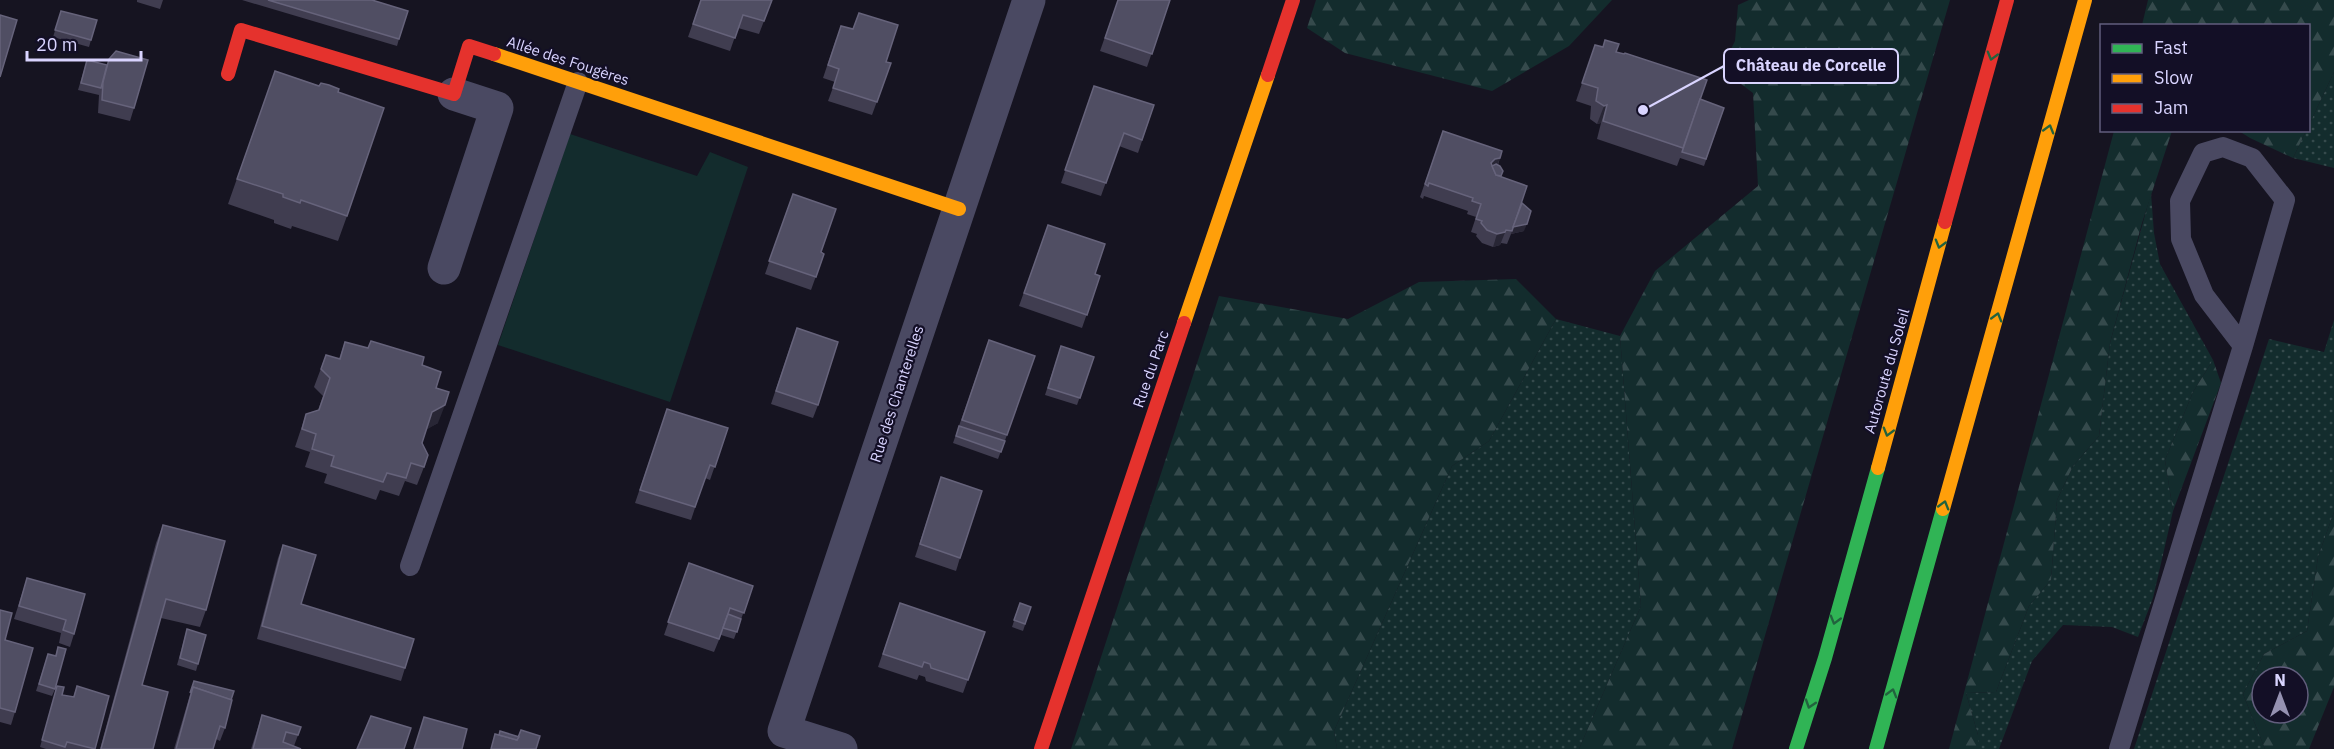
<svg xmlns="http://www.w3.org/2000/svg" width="2334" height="749" font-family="'IBM Plex Sans',sans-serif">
<defs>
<pattern id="grass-dots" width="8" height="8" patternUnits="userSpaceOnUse" patternTransform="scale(1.5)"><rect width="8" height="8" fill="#132c2d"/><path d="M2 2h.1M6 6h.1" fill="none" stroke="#354a4c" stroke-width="1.8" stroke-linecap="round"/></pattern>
<pattern id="forest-firs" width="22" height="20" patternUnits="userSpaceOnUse" patternTransform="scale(1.5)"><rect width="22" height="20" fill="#132c2d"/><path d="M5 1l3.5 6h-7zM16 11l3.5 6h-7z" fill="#354a4c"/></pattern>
</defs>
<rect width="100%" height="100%" fill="#161421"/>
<g fill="url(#grass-dots)">
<polygon points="2334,72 2334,168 2293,158 2306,131 2308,130 2309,125"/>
<polygon points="2151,193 2154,233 2160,264 2213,360 2193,392 2165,460 2173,511 2153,598 2138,637 2112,627 2063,625 2032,661 1999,749 1978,749 1978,735 1966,693 1996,692 2029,606 2051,580 2057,500 2073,466 2099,436 2110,343"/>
<polygon points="1556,319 1620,336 1641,606 1579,749 1337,749 1334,731 1452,466 1489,441"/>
<polygon points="2334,320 2334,512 2318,557 2307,631 2264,654 2243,694 2265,749 2134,749 2269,339 2324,352"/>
</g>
<g fill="url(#forest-firs)" fill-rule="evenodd">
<polygon points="1316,0 1612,0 1569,46 1492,91 1345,53 1307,28"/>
<polygon points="1749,0 1950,0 1732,749 1579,749 1641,606 1620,336 1655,271 1758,186 1753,93 1721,69 1735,41 1738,5"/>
<polygon points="2148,0 2334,0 2334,72 2309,125 2308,26 2142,25"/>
<polygon points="2114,131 2172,131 2142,223 2110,343 2099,436 2073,466 2057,500 2051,580 2029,606 1996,692 1966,693 1978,735 1978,749 1949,749"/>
<polygon points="2239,131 2306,131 2293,158 2250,138"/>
<polygon points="1516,279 1556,319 1489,441 1452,466 1334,731 1337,749 1071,749 1219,296 1348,319 1419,282"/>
<polygon points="2213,360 2221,383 2173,511 2165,460 2193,392"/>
<path d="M2334 512V687L2309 749H2265L2243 694 2264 654 2307 631 2318 557ZM2262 677H2298V713H2262Z"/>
</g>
<polygon fill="#132c2d" points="570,134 697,176 710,152 748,167 670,402 498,345"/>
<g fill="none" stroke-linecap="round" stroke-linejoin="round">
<g stroke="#4a4962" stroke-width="20">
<polyline points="410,566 578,82"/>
<polyline points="2119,749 2243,346 2285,200 2252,158 2223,147 2203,153 2180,201 2181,239 2204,295 2243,346"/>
</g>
<g stroke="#4a4962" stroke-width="33">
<polyline points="444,268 497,108 454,94"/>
<polyline points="841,749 784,731 1029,0"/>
</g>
<g stroke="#30b455" stroke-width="14">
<polyline points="1796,749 1825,658 1878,468"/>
<polyline points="1876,749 1943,509"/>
</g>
<g stroke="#ff9f0a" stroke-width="14">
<polyline points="494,54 959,209"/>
<polyline points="1184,323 1268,75"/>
<polyline points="1878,468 1945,222"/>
<polyline points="1943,509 2085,0"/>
</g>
<g stroke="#e5322d" stroke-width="14">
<polyline points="228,74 241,30 454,94 469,46 494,54"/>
<polyline points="1268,75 1293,0"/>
<polyline points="1945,222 2007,0"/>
<polyline points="1041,749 1184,323"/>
</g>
</g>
<g fill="#403d50">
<polygon points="137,0 163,0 160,9 137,2"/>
<polygon points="242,0 372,0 399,39 397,46"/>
<polygon points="701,0 772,0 759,34 738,28 730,51 688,37"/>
<polygon points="1118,0 1170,0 1147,67 1100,51"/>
<polygon points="61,11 91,40 89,47 53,37"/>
<polygon points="836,39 886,62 891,63 872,115 828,101 835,82 823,78"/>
<polygon points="1605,40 1616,52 1700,99 1724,108 1704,166 1680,158 1677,166 1597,139 1601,123 1597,124 1590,119 1591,106 1576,101 1595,45 1603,47"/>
<polygon points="109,59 134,108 130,121 98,113 99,95 78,90 87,60 107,65"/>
<polygon points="275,71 338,92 347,216 338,241 292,226 291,229 274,223 274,220 228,204"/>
<polygon points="1094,86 1154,105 1138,153 1119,146 1101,196 1061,183"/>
<polygon points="1443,131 1500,158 1498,165 1501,177 1522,203 1524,231 1511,234 1507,244 1501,243 1500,245 1493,247 1482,243 1476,236 1477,234 1471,232 1476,217 1467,214 1468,211 1424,196 1423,199 1420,197"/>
<polygon points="793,194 821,252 824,254 811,290 765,274"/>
<polygon points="1048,225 1095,274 1100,276 1082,328 1019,306"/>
<polygon points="989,340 1007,435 998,459 953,443"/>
<polygon points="792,341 818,405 813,418 771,404"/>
<polygon points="345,342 422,365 436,388 438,423 426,429 422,443 424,467 417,485 405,481 399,496 380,490 376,500 324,483 327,474 305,467 310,452 295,447 306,414 318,410 323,396 314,387 326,355 339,359"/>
<polygon points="1061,346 1094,357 1077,405 1045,395"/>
<polygon points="667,409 728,428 710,480 705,478 691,520 635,503"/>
<polygon points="937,490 960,558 956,571 915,557"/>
<polygon points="163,525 206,610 200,627 161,618 142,685 153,749 100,749 156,543"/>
<polygon points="283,545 301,604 405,668 401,681 257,639 278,558"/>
<polygon points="689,563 753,586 734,639 721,635 714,652 664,635"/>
<polygon points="27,578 85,594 74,634 70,647 59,643 61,633 14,619"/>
<polygon points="900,603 985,632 963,693 926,681 925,677 919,675 917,680 878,667"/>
<polygon points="1020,603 1031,607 1023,631 1012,627"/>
<polygon points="0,610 15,712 11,725 0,722"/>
<polygon points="187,629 198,664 196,671 177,665"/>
<polygon points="58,647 55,689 52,696 36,691 48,654 55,656"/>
<polygon points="194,681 225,728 220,741 216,739 213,749 174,749"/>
<polygon points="57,686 62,695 73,697 77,686 95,749 46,749 40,747"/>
<polygon points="262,715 301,727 294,746 301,749 251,749"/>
</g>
<g fill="#282635">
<polygon points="1607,105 1601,123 1597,124 1604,106"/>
<polygon points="1500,158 1495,171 1491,163 1495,159"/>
<polygon points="1527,224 1524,231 1511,234 1513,227"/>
<polygon points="1506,230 1500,245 1493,247 1497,234"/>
<polygon points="445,405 438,423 426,430 432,412"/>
</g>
<g fill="#504e63" stroke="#66637b" stroke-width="1.5">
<polygon points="268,0 372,0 408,11 399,39"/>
<polygon points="701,0 772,0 764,21 743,15 735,38 693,24"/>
<polygon points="1118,0 1170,0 1152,54 1105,38"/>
<polygon points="61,11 97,20 91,40 55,30"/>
<polygon points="859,13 898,25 886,62 891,63 877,102 833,88 839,69 828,65 841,26 853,29"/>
<polygon points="0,15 17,20 0,77"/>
<polygon points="1605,40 1619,44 1616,52 1624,54 1625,53 1707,80 1683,148 1603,121 1607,105 1604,106 1596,101 1598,88 1582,83 1595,45 1603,47"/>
<polygon points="116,51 148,60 134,108 102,100 103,82 109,59"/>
<polygon points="87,60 107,65 101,88 81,83"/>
<polygon points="275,71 319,86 321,83 329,85 339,89 338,92 384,108 347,216 301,200 300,203 283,197 283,194 237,179"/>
<polygon points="1094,86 1154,105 1142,140 1124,133 1106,183 1065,170"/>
<polygon points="1700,99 1724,108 1706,159 1682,152"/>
<polygon points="1443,131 1502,151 1500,158 1495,159 1491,163 1496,175 1527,186 1512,231 1506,230 1505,232 1497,234 1487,230 1481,223 1482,221 1476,219 1481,204 1472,201 1473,198 1429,183 1428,186 1425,184"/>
<polygon points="1496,164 1500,166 1503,171 1501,176 1496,175 1492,166"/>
<polygon points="793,194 836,209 821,252 824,254 816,277 769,261"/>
<polygon points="1522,203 1531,211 1527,224 1513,227"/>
<polygon points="1048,225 1105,244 1095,274 1100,276 1087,315 1024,293"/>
<polygon points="797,328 838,342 818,405 776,391"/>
<polygon points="989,340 1035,356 1007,435 962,420"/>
<polygon points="371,341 424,357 422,365 441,372 436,388 449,392 445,405 432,412 422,443 428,455 424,467 411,463 406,478 387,473 383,482 331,466 334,456 312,449 316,434 302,429 306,414 319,410 330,378 321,369 326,355 340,359 345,342 368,348"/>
<polygon points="1061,346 1094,357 1080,398 1048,388"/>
<polygon points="667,409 728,428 715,467 710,465 695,507 640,490"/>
<polygon points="959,426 1005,441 1001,452 956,436"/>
<polygon points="941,477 982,491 960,558 920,544"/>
<polygon points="163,525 225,541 206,610 166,599 142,685 168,692 153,749 101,749"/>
<polygon points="283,545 316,555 301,604 414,639 405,668 262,626"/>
<polygon points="689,563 753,586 744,613 730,608 719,639 668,622"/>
<polygon points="27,578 85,594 74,634 63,630 66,620 19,606"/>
<polygon points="900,603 985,632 968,680 931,668 930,664 924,662 922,667 883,654"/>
<polygon points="1020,603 1031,607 1025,624 1014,620"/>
<polygon points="0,610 12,613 5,640 33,648 15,712 0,708"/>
<polygon points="728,614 741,619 737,632 723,628"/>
<polygon points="187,629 206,635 198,664 180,658"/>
<polygon points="58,647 66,649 55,689 39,684 48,654 56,656"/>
<polygon points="194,681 234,691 231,700 193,687 190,693"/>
<polygon points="57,686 64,687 62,695 74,697 77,686 109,696 95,749 67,742 65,747 42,740"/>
<polygon points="193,687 232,700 225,728 220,726 213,749 176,749"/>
<polygon points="262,715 301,727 298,735 286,732 283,742 301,749 253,749"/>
<polygon points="371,716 411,728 404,749 357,749"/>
<polygon points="424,717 467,729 462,749 414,749"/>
<polygon points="521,730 540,736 536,749 491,749 495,734 517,740"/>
<polygon points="500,731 519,737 517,740 499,735"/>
</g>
<defs><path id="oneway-chevron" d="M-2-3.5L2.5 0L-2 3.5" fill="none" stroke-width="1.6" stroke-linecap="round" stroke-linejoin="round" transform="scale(1.5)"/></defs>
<g stroke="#22623e">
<use href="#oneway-chevron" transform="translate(1992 56) rotate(106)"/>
<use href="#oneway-chevron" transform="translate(2049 129) rotate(-74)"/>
<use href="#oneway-chevron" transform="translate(1940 244) rotate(106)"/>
<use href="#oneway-chevron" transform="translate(1997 317) rotate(-74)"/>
<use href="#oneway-chevron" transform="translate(1888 432) rotate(106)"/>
<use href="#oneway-chevron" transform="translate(1944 505) rotate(-74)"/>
<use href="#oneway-chevron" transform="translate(1835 620) rotate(106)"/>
<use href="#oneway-chevron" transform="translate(1892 693) rotate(-74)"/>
<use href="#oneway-chevron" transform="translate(1810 704) rotate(108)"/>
</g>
<g text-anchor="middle" stroke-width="4.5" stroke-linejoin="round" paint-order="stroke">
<g font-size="15" fill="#d9d4ff" stroke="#130f26">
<text transform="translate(568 61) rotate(18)" y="5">Allée des Fougères</text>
<text transform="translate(1151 369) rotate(-71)" y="5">Rue du Parc</text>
<text transform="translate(1887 371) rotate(-74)" y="5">Autoroute du Soleil</text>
<text transform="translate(897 394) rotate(-72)" y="5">Rue des Chanterelles</text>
</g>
</g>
<path fill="none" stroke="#d9d4ff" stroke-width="2" d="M1643 110L1724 66"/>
<circle fill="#d9d4ff" stroke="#130f26" stroke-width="2" cx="1643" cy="110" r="6"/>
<rect fill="#130f26" stroke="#d9d4ff" stroke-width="2" x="1724" y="49" width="174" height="34" rx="6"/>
<g font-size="16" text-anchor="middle" font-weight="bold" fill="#d9d4ff">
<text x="1811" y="71">Château de Corcelle</text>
</g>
<rect x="2100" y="24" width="210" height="108" fill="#130f26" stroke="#625e7d" stroke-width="1.5"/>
<rect x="2112" y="44" width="30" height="9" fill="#30b455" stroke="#625e7d" stroke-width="1.5"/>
<text x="2154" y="54" font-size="18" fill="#d9d4ff">Fast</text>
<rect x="2112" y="74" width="30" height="9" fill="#ff9f0a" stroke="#625e7d" stroke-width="1.5"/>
<text x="2154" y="84" font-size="18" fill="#d9d4ff">Slow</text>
<rect x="2112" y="104" width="30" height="9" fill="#e5322d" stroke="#625e7d" stroke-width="1.5"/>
<text x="2154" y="114" font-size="18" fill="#d9d4ff">Jam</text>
<g transform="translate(2280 695)"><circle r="28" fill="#130f26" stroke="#625e7d" stroke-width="1.5"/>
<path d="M0-4.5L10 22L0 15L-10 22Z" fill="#9591b1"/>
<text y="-9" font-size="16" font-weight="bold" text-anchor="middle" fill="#d9d4ff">N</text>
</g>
<path d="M27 51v9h114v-9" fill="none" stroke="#d9d4ff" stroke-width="3"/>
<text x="36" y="51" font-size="18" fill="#d9d4ff" stroke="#130f26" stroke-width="4.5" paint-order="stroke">20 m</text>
</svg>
